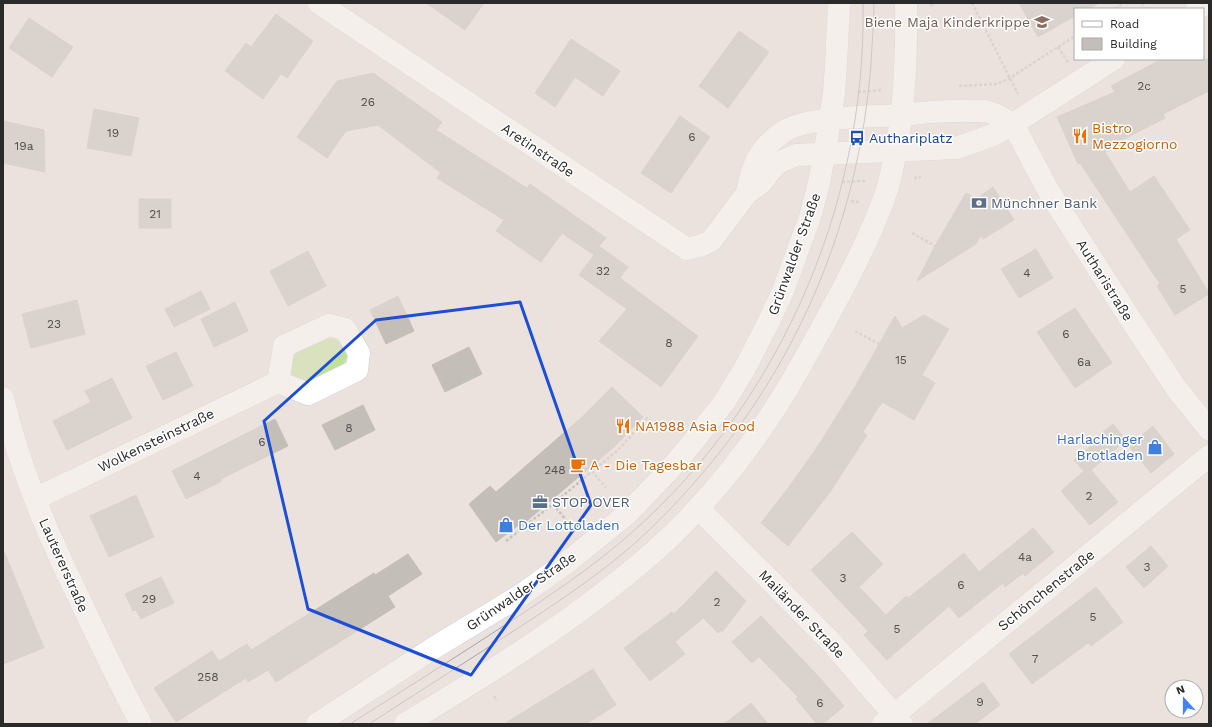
<svg xmlns="http://www.w3.org/2000/svg" width="1212" height="727" font-family="'Work Sans',sans-serif">
<rect width="100%" height="100%" fill="#ece2dd"/>
<path fill="#c0e19b" d="M327 339C341 337 342 344 348 355L344 364 308 382 304 383 292 377 290 372 292 357 295 354Z"/>
<g fill="#c4beb8" stroke="#c7beb6">
<polygon points="426,3 484,3 465,30"/>
<polygon points="1019,3 1099,3 1088,9 1075,9 1075,16 1038,37"/>
<polygon points="276,14 313,41 287,78 281,74 263,99 225,71 246,43 251,47"/>
<polygon points="29,18 73,47 52,77 9,48"/>
<polygon points="739,31 769,52 728,108 699,86"/>
<polygon points="571,39 620,71 603,96 575,77 555,107 535,93"/>
<polygon points="1162,59 1209,59 1209,91 1163,114 1165,118 1114,144 1116,148 1105,152 1130,192 1154,176 1190,230 1176,239 1209,293 1209,294 1175,315 1157,286 1160,284 1080,163 1078,164 1057,117 1115,92 1111,86"/>
<polygon points="373,73 442,122 436,130 527,188 530,184 606,238 599,246 628,267 620,278 698,336 661,387 599,341 627,309 579,275 594,255 562,233 541,262 496,231 504,220 437,178 441,173 378,125 346,131 327,158 297,137 337,81"/>
<polygon points="94,109 139,118 131,156 87,148"/>
<polygon points="680,116 710,137 671,193 641,173"/>
<polygon points="3,121 44,130 45,172 3,163"/>
<polygon points="993,187 1014,220 983,239 981,235 976,244 917,281 935,246 966,193 976,199"/>
<rect x="139" y="199" width="32" height="29"/>
<polygon points="1036,249 1053,278 1019,298 1001,269"/>
<polygon points="308,251 326,286 288,306 270,271"/>
<polygon points="201,291 210,309 174,327 165,309"/>
<polygon points="398,296 414,331 386,344 370,310"/>
<polygon points="77,300 85,334 31,348 22,314"/>
<polygon points="235,302 248,331 214,347 201,319"/>
<polygon points="1075,308 1112,363 1075,388 1037,332"/>
<polygon points="924,315 949,329 922,375 935,383 914,420 882,402 863,432 867,435 830,492 788,546 761,523 786,491 818,446 856,385 895,316 902,328"/>
<polygon points="469,347 482,374 445,392 432,365"/>
<polygon points="176,352 193,386 163,400 146,366"/>
<polygon points="112,378 132,418 67,450 53,421 91,402 85,391"/>
<polygon points="612,387 643,417 614,447 522,525 520,524 496,542 469,504 490,486 496,492 582,417"/>
<polygon points="363,405 375,430 335,450 322,425"/>
<polygon points="275,419 288,446 221,479 222,481 186,499 172,471"/>
<polygon points="1113,424 1126,440 1091,470 1118,502 1090,525 1061,491 1084,471 1074,460 1100,438 1098,436"/>
<polygon points="1153,426 1174,454 1151,473 1129,446"/>
<polygon points="136,495 154,537 109,557 90,516"/>
<polygon points="1033,528 1054,552 1025,576 1023,573 1005,587 1003,583 959,618 949,606 887,660 864,635 868,631 811,570 852,532 883,564 859,587 886,615 906,596 908,598 964,553 979,572"/>
<polygon points="1151,546 1168,566 1144,588 1126,567"/>
<polygon points="3,549 44,648 3,664"/>
<polygon points="408,554 422,574 388,596 395,607 276,682 268,670 248,682 246,678 176,722 154,688 212,651 219,661 247,644 251,650 374,573 375,575"/>
<polygon points="716,571 746,601 722,632 721,630 718,633 703,618 675,642 685,654 650,681 624,648 672,612 674,614"/>
<polygon points="161,577 174,603 141,619 136,610 133,611 125,594"/>
<polygon points="1096,587 1123,622 1091,646 1088,643 1032,684 1009,654"/>
<polygon points="761,616 820,678 844,706 823,724 817,724 796,699 798,697 759,657 752,663 732,642"/>
<polygon points="593,669 616,705 586,724 504,724"/>
<polygon points="983,682 1000,705 975,724 927,724"/>
<polygon points="751,703 768,724 724,724"/>
</g>
<g fill="none" stroke-linecap="round" stroke-linejoin="round">
<g stroke="#c8ced7" stroke-width="23">
<g id="minor">
<polyline points="319,3 687,249 700,246 711,241 747,193 762,182 770,171 778,163 796,155 956,148 993,135 1013,124 1114,59"/>
<polyline points="1197,9 1207,3"/>
<polyline points="1013,124 1049,192 1131,320 1176,388 1209,429"/>
<path d="M747 193C752 166 759 148 783 132 806 116 870 117 900 115 923 113 946 110 970 111 975 111 980 111 985 111 995 113 1004 119 1013 124"/>
<path d="M3 398C19 467 47 533 78 596 98 639 119 682 141 724"/>
<polyline points="35,499 278,382 308,394 357,370 359,353 345,329 329,325 284,346 278,382"/>
<polyline points="698,508 831,642 902,724"/>
<polyline points="883,724 1209,456"/>
</g>
</g>
<g stroke="#c8ced7" stroke-width="23">
<g id="secondary">
<polyline points="317,724 432,649 521,595 570,560 627,514 648,492 670,469 692,443 725,401 745,368 769,321 783,291 810,217 819,183 827,138 834,93 836,66 839,3"/>
<path d="M405 724C493 671 580 617 657 549 698 512 735 468 766 422 789 389 808 353 827 318 844 288 859 258 873 226 877 215 883 204 886 192 890 182 892 171 894 160 905 108 907 56 906 3"/>
</g>
</g>
<g stroke="#c3c3c3" stroke-width="2.5" stroke-dasharray="3 2" stroke-linecap="butt">
<polyline points="972,3 1018,94"/>
<polyline points="1142,3 1145,9"/>
<polyline points="930,5 933,5 935,3"/>
<polyline points="1115,9 1124,3"/>
<polyline points="1058,47 1068,62"/>
<polyline points="959,86 997,84 1010,78 1075,36"/>
<polyline points="858,92 881,90"/>
<polyline points="914,178 921,177"/>
<polyline points="842,182 865,181"/>
<polyline points="851,201 859,202"/>
<polyline points="912,233 935,246"/>
<polyline points="855,331 879,344"/>
<polyline points="592,471 606,488"/>
<polyline points="553,504 566,520"/>
<polyline points="506,541 553,504 618,450 647,418 662,432"/>
<polyline points="494,696 497,701"/>
</g>
<use href="#minor" stroke="#fff" stroke-width="22"/>
<use href="#secondary" stroke="#fff" stroke-width="22"/>
<g stroke="#a0a6b4" stroke-width="1">
<path d="M350 724C402 691 453 659 505 625 543 600 581 575 616 546 775 415 867 208 863 3"/>
<path d="M369 724C411 697 453 670 495 643 538 615 581 588 621 555 650 531 676 504 700 476 801 359 859 217 871 64 872 43 874 23 874 3"/>
</g>
</g>
<path d="M0 0H1212V727H0ZM520 302 591 505 471 675 308 609 264 421 376 320Z" fill="#ece2dd" fill-opacity=".55" fill-rule="evenodd"/>
<path fill="none" stroke="#1d4ed8" stroke-width="3" stroke-linejoin="round" d="M520 302 591 505 471 675 308 609 264 421 376 320Z"/>
<defs>
<g id="school-bare" transform="scale(1.2)"><path d="M0-5L7-2L0 1L-7-2ZM-4 1L0 2.5L4 1V4Q0 6-4 4Z" fill="#8d6e63" stroke="#fff" stroke-width="2.5" paint-order="stroke"/></g>
<g id="restaurant-bare" transform="scale(1.2)"><path d="M-5-6h1v4h1v-4h1v4h1v-4h1v5L-1.5 .5V6h-2V.5L-5-1ZM5-6V6H3V1.5H1.5Q1.5-4 5-6Z" fill="#e8710a" stroke="#fff" stroke-width="2.5" paint-order="stroke"/></g>
<g id="bus-bare" transform="scale(1.2)"><path d="M-5-6H5V4H4V6H2V4H-2V6H-4V4H-5ZM-3.5-4V0h7V-4ZM-3.5 1.2v1.5H-2V1.2ZM2 1.2v1.5H3.5V1.2Z" fill="#1a4fb4" stroke="#fff" stroke-width="2.5" paint-order="stroke"/></g>
<g id="bank-bare" transform="scale(1.2)"><path d="M-6-4H6V4H-6ZM0-2.3a2.3 2.3 0 1 0 0 4.6a2.3 2.3 0 1 0 0-4.6Z" fill="#5c6f8a" stroke="#fff" stroke-width="2.5" paint-order="stroke"/></g>
<g id="shop-bare" transform="scale(1.2)"><path d="M-5-2.5h2.3a2.7 3.5 0 0 1 5.4 0H5L5.5 6h-11ZM-1.5-2.5h3a1.5 2.3 0 0 0-3 0Z" fill="#3f7fe0" stroke="#fff" stroke-width="2.5" paint-order="stroke"/></g>
<g id="cafe-bare" transform="scale(1.2)"><path d="M-5.5-4.5H6V0H3Q3 3.5 0 3.5H-2.5Q-5.5 3.5-5.5 0ZM3-3.2v2h1.7v-2ZM-6 4.5H4V6H-6Z" fill="#e8710a" stroke="#fff" stroke-width="2.5" paint-order="stroke"/></g>
<g id="office-bare" transform="scale(1.2)"><path d="M-6-3h4V-5.5h4V-3h4V5H-6ZM-1-4.5V-3h2v-1.5ZM-6 0V1H6V0Z" fill="#5c6f8a" stroke="#fff" stroke-width="2.5" paint-order="stroke"/></g>
</defs>
<g fill-rule="evenodd">
<use href="#school-bare" x="1042" y="22"/>
<use href="#restaurant-bare" x="1080" y="136"/>
<use href="#bus-bare" x="857" y="138"/>
<use href="#bank-bare" x="979" y="203"/>
<use href="#restaurant-bare" x="623" y="426"/>
<use href="#shop-bare" x="1155" y="447"/>
<use href="#cafe-bare" x="578" y="465"/>
<use href="#office-bare" x="540" y="502"/>
<use href="#shop-bare" x="506" y="525"/>
</g>
<g text-anchor="middle" stroke-width="3" stroke-linejoin="round" paint-order="stroke">
<g font-size="12" fill="#504f4e">
<text x="1144" y="90">2c</text>
<text x="368" y="106">26</text>
<text x="113" y="137">19</text>
<text x="692" y="141">6</text>
<text x="24" y="150">19a</text>
<text x="155" y="218">21</text>
<text x="603" y="275">32</text>
<text x="1027" y="277">4</text>
<text x="1183" y="293">5</text>
<text x="54" y="328">23</text>
<text x="1066" y="338">6</text>
<text x="669" y="347">8</text>
<text x="901" y="364">15</text>
<text x="1084" y="366">6a</text>
<text x="349" y="432">8</text>
<text x="262" y="446">6</text>
<text x="555" y="474">248</text>
<text x="197" y="480">4</text>
<text x="1089" y="500">2</text>
<text x="1025" y="561">4a</text>
<text x="1147" y="571">3</text>
<text x="843" y="582">3</text>
<text x="961" y="589">6</text>
<text x="149" y="603">29</text>
<text x="717" y="606">2</text>
<text x="1093" y="621">5</text>
<text x="897" y="633">5</text>
<text x="1035" y="663">7</text>
<text x="208" y="681">258</text>
<text x="980" y="706">9</text>
<text x="820" y="707">6</text>
</g>
<g font-size="14" fill="#785e54" stroke="#fff" text-anchor="end">
<text x="1030" y="27">Biene Maja Kinderkrippe</text>
</g>
<g font-size="14" fill="#c56008" stroke="#fff" text-anchor="start">
<text x="1092" y="133">Bistro<tspan x="1092" dy="16">Mezzogiorno</tspan></text>
<text x="635" y="431">NA1988 Asia Food</text>
<text x="590" y="470">A - Die Tagesbar</text>
</g>
<g font-size="14" fill="#164399" stroke="#fff" text-anchor="start">
<text x="869" y="143">Authariplatz</text>
</g>
<g font-size="14" fill="#2a2a2a" stroke="#fff">
<text transform="translate(538 150) rotate(34)" y="5">Aretinstraße</text>
<text transform="translate(794 254) rotate(-70)" y="5">Grünwalder Straße</text>
<text transform="translate(1105 280) rotate(58)" y="5">Autharistraße</text>
<text transform="translate(156 440) rotate(-26)" y="5">Wolkensteinstraße</text>
<text transform="translate(64 565) rotate(66)" y="5">Lautererstraße</text>
<text transform="translate(1046 590) rotate(-39)" y="5">Schönchenstraße</text>
<text transform="translate(521 591) rotate(-34)" y="5">Grünwalder Straße</text>
<text transform="translate(802 614) rotate(46)" y="5">Mailänder Straße</text>
</g>
<g font-size="14" fill="#4e5e75" stroke="#fff" text-anchor="start">
<text x="991" y="208">Münchner Bank</text>
<text x="552" y="507">STOP OVER</text>
</g>
<g font-size="14" fill="#366cbe" stroke="#fff" text-anchor="end">
<text x="1143" y="444">Harlachinger<tspan x="1143" dy="16">Brotladen</tspan></text>
<text x="518" y="530" text-anchor="start">Der Lottoladen</text>
</g>
</g>
<rect width="1212" height="727" fill="none" stroke="#2a2a2a" stroke-width="8"/>
<rect x="1074" y="8" width="130" height="52" fill="#ffffff" stroke="#aaaaaa"/>
<rect x="1082" y="21" width="20" height="6" fill="#ffffff" stroke="#aaaaaa"/>
<text x="1110" y="28" font-size="12" fill="#2a2a2a">Road</text>
<rect x="1082" y="38" width="20" height="12" fill="#c4beb8" stroke="#aaaaaa"/>
<text x="1110" y="48" font-size="12" fill="#2a2a2a">Building</text>
<g transform="translate(1184 699) rotate(339)"><circle r="19" fill="#ffffff" stroke="#aaaaaa"/>
<path d="M0-3L7 15L0 10L-7 15Z" fill="#4284f4"/>
<text y="-6" font-size="11" font-weight="bold" text-anchor="middle" fill="#2a2a2a">N</text>
</g>
</svg>
